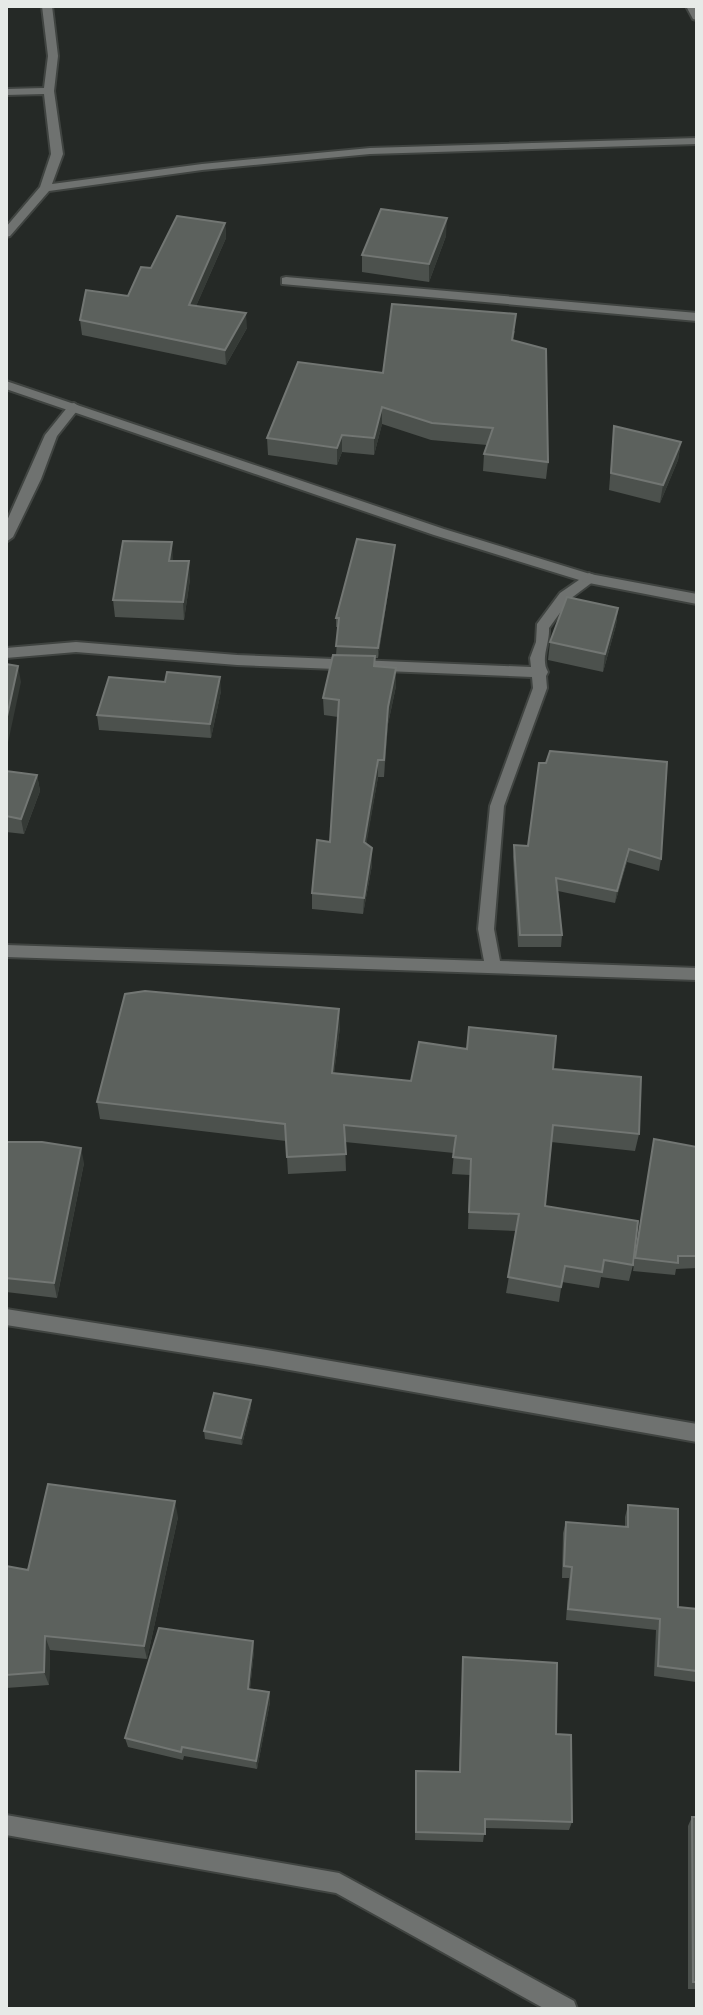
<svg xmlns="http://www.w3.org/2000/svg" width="703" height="2015" font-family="'Alegreya Sans',sans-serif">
<rect width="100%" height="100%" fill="#252926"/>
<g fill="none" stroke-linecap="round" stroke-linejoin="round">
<g stroke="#404441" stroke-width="4">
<g id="minor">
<polygon points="42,6 52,6 58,56 54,91 63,154 52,184 202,164 370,148 697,138 697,144 370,154 202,170 49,191 10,236 6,237 6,227 40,187 51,154 44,94 6,95 6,89 44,88 48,56"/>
<polygon points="686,6 696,6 697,20 693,19"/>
<polygon points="286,277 697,313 697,321 282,284 282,278"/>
<polygon points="74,403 80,407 57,436 41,479 13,537 6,542 6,523 45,435 70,404"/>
<path d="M589 573 594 575V581L570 599 549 628C550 643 540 659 548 672L546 676 547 688 504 806 494 929 500 961 697 968V980L6 957V945L484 961 478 929 490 806 533 688 532 677 237 665 76 652 6 658V648L76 642 237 655 531 667 530 658 536 642 537 624 560 593Z"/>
<polygon points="6,1309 267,1350 697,1424 697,1442 267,1366 6,1325"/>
<polygon points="6,1815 339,1873 574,2001 577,2009 545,2009 336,1893 6,1835"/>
</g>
</g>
<g stroke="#404441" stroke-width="4">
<polygon id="tertiary" points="6,381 444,529 590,574 697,594 697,604 589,583 434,535 6,389"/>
</g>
<use href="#minor" fill="#6f7270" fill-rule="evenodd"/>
<use href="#tertiary" fill="#6f7270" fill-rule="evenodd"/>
</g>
<g fill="#4c514d">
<polygon points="225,223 226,238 196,306 247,328 226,365 82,335 80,320 128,296 151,268"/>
<polygon points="446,236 429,282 362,272 362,255"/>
<polygon points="515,331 513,340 548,462 546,479 483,471 484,454 487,445 431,440 382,424 374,455 342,452 337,465 268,455 267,438 383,373"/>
<polygon points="614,426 681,442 678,460 660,503 609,490"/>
<polygon points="394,554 378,658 375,658 375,666 396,686 388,724 384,777 378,777 366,844 372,865 363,914 312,909 312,893 330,842 338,717 324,715 323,698 336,655 338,627 336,627 336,618"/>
<polygon points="173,561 190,579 184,620 115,617 113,600"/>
<polygon points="618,608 616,625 603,672 548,660 550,642"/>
<polygon points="221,691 211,738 99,730 97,715"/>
<polygon points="539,763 661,859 659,871 627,862 615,903 558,891 562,935 561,947 518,947 513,857 514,845 528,846"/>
<polygon points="6,771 37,775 40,791 24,834 6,832"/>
<polygon points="340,1027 334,1073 411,1081 553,1069 639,1134 635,1151 551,1142 545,1206 633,1265 629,1281 601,1277 599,1288 562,1282 559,1302 506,1293 517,1231 468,1229 470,1175 452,1174 454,1153 345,1142 346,1171 288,1174 286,1141 100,1119 97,1102"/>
<polygon points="654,1139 697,1147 697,1268 676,1269 675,1275 633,1271"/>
<polygon points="6,1142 84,1163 57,1298 6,1292"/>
<polygon points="251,1400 251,1407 242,1445 205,1439 204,1431"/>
<polygon points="628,1505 678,1607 697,1609 696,1682 654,1676 656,1630 566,1620 569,1578 562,1578 563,1533 566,1522 625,1527 625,1517"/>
<polygon points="178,1517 147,1659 50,1650 49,1685 6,1688 6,1566 28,1570"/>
<polygon points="253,1641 254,1651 250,1689 269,1692 270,1702 257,1769 184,1756 183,1760 128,1747 125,1738"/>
<polygon points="463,1657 556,1734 572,1822 569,1830 485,1828 483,1842 415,1840 416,1771 459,1772"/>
<polygon points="692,1817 697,1817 697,1989 688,1989 688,1826"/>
</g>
<g fill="#353a36">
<polygon points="447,218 446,236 429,282 429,264"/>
<polygon points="225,223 226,238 190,320 189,305"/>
<polygon points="246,313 247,328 226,365 225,350"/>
<polygon points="382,407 382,424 374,455 374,438"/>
<polygon points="342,435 342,452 337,465 337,448"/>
<polygon points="681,442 678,460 660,503 663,485"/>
<polygon points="172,542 173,560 170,578 169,561"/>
<polygon points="395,545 394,554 378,658 378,648"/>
<polygon points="189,561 190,579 184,620 183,602"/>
<polygon points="618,608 616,625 603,672 605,654"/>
<polygon points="18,666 21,682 6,752 6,721"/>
<polygon points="396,668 396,686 388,724 384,777 388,707"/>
<polygon points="220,677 221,691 211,738 210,724"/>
<polygon points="378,760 378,777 364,858 364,842"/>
<polygon points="37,775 40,791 24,834 21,819"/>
<polygon points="372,848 372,865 363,914 364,898"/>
<polygon points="629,849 627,862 615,903 617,891"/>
<polygon points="339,1009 340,1027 332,1090 332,1073"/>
<polygon points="81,1148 84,1163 57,1298 54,1283"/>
<polygon points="251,1400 251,1407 242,1445 241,1438"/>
<polygon points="175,1501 178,1517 147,1659 144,1646"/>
<polygon points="45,1636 50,1650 49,1685 44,1672"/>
<polygon points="253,1641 254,1651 249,1698 248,1689"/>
<polygon points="269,1692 270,1702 257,1769 256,1761"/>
</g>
<g fill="#5c615d" stroke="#727673" stroke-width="2">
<polygon points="381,209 447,218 429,264 362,255"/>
<polygon points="177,216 225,223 189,305 246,313 225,350 80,320 86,290 128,296 141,267 151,268"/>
<polygon points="392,304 516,314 512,340 546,349 548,462 484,454 493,428 432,423 382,407 374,438 342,435 337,448 267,438 298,362 383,373"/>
<polygon points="614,426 681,442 663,485 611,473"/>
<polygon points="357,539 395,545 378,648 336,646 339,618 336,618"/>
<polygon points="123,541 172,542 169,561 189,561 183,602 113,600"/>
<polygon points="567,597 618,608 605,654 550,642"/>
<polygon points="333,655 375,656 374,666 396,668 388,707 384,760 378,760 364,842 372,848 364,898 312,893 317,840 330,842 339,700 323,698"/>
<polygon points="6,664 18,666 6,721"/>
<polygon points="167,672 220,677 210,724 97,715 109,677 165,682"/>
<polygon points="550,751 667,762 661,859 629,849 617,891 556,878 562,935 520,935 514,845 528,846 539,763 546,763"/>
<polygon points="6,771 37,775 21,819 6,816"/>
<polygon points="145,991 339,1009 332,1073 411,1081 419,1042 467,1049 469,1027 556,1036 553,1069 641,1077 639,1134 553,1125 545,1206 638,1221 633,1265 604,1260 602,1272 565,1266 561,1287 508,1277 519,1214 469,1212 471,1159 453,1157 456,1136 344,1125 346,1154 287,1157 285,1124 97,1102 125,994"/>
<polygon points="654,1139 697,1147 697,1256 678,1256 678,1263 635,1258"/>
<polygon points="6,1142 42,1142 81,1148 54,1283 6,1278"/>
<polygon points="214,1393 251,1400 241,1438 204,1431"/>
<polygon points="48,1484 175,1501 144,1646 45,1636 44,1672 6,1675 6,1566 28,1570"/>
<polygon points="628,1505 678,1509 678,1607 697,1609 697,1671 658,1666 660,1619 568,1609 572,1567 564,1566 566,1522 628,1527"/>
<polygon points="159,1628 253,1641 248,1689 269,1692 256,1761 182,1747 181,1752 125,1738"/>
<polygon points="463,1657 557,1663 556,1734 571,1735 572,1822 485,1819 485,1834 416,1832 416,1771 460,1772"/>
<polygon points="692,1817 697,1817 697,1982 693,1982"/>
</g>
<rect width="703" height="2015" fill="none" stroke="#e6eae7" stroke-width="16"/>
</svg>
